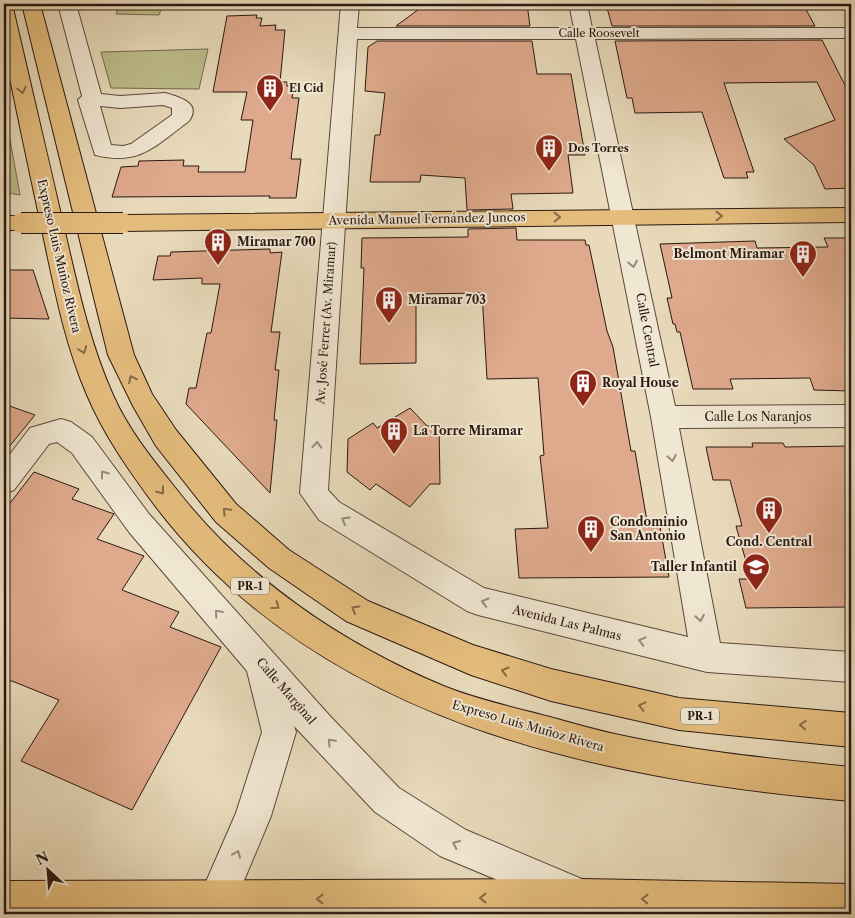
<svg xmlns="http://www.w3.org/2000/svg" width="855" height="918" font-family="'Libre Caslon Text',serif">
<rect width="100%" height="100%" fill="#e8daba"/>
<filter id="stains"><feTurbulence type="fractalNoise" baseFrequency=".004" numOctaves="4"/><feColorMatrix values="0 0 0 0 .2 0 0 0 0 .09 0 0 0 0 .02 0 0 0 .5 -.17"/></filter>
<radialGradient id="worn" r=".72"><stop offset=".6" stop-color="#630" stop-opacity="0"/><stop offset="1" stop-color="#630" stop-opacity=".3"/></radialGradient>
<g fill="#bdbd8b" stroke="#746a4e">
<polygon points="120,4 163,4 159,15 116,14"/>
<polygon points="208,49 199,89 111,88 101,52"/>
<polygon points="4,107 20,195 4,192"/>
</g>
<g fill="#dea98c" stroke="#2a1812">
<polygon points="426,4 527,4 530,26 396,26"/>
<polygon points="606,4 803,4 815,26 612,26"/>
<polygon points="257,15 256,18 262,18 260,26 276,25 275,30 285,30 280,82 287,82 287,86 294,86 292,98 299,98 291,159 301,159 296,198 269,198 270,196 112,197 121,167 138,166 139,161 184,160 183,166 199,166 198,172 245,172 253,120 241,120 247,92 213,92 227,16"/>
<polygon points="822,40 851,97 851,188 825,189 814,165 784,139 835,120 817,82 724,83 754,172 746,172 748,178 724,178 702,112 635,113 632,98 627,98 615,41"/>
<polygon points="377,41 532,41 537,74 571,74 585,155 568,155 573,193 511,194 513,209 467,210 465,178 421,175 420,182 370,182 375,135 380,135 385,93 365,91 368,47"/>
<polygon points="516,228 517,240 585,240 586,245 589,245 607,331 613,347 631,451 635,451 648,527 660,527 669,577 519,578 515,529 548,528 540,456 544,455 538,378 487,379 482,293 416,294 416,363 360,364 364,268 361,268 362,238 468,237 468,229"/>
<polygon points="824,238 851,238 851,391 814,390 810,378 730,379 733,389 693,389 680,332 677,332 675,324 673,324 667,298 672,298 660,244 755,241 757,248 828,247"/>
<polygon points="270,249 270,253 282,252 271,332 280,332 275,370 279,370 274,420 277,420 270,493 186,404 189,388 196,388 207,333 211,333 220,284 202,284 202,278 153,280 158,256 170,256 171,252"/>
<polygon points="4,270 33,270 49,319 4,318"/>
<polygon points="4,404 35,415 4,453"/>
<polygon points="410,408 427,426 439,425 440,484 430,484 410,507 376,484 370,490 347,472 348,439 373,423 377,428"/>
<polygon points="752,443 783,443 785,447 851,446 851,607 746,608 739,579 751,579 736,526 742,526 730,480 713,480 706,447 753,447"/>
<polygon points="34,472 79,489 72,499 114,514 97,539 144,556 122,590 179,612 170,627 221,647 132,810 21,761 59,700 12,681 4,681 4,511"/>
</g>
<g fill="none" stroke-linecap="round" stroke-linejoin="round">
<g stroke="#5a483c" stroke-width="2">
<g id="minor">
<path d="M58 4H76L101 94 120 96 165 93C179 97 202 103 189 121 155 146 140 166 95 155L78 100 82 96ZM163 105 172 108V115L131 144 123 146 111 145 100 106 120 108Z"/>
<path d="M341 4H359L357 28H574L569 4H587L592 28H851V38L595 39 675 406 851 405V427L679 428 720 643 851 652V682L707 672 478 615 467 611 319 520 300 493ZM357 39H576L651 417 688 637 484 588 339 502 328 490Z"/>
<polygon points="61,419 71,422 92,437 149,514 329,715 399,788 466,830 589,882 594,895 589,908 576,913 440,856 375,812 294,726 296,732 271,816 230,914 192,914 236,813 262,732 247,671 129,532 72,453 57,442 49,444 14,490 4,494 4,462 30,428"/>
</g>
</g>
<g stroke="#2a1812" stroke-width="2">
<g id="major">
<polygon points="851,208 851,222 123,231 115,228 112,223 115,218 123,215"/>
<polygon points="4,215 29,218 32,223 29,228 4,231"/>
<polygon points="582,879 851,884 851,914 4,914 4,881"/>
</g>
</g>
<g stroke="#2a1812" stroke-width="2">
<g id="highway">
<path d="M4 4H10L13 8C29 78 46 148 62 219 76 279 88 339 113 395 129 431 153 460 177 490 246 579 343 644 446 687 479 700 516 708 550 717 575 724 599 731 624 736 699 752 775 759 851 767V801C595 779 317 721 153 503 128 469 104 435 87 395 64 342 54 286 42 230 29 169 16 109 4 49Z"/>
<polygon points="22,4 40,4 134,355 152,394 176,430 236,504 289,550 368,601 473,645 551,669 679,698 851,713 851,747 679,730 551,701 471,675 346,621 269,568 216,522 156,446 133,406 108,355"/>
</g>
</g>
<use href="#minor" fill="#f0e7d2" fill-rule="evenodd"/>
<use href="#major" fill="#e4bd7d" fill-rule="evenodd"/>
<use href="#highway" fill="#e4bd7d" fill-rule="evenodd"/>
<g stroke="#2a1812" stroke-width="22" stroke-linecap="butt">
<polyline id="major-bridge" points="21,223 123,223"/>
</g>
<use href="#major-bridge" stroke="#e4bd7d" stroke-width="20"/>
</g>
<defs><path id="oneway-chevron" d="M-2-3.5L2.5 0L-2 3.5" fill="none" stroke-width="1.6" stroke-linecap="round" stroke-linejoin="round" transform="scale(1.25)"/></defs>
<g stroke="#876a48">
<use href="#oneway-chevron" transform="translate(22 90) rotate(77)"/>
<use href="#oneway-chevron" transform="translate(719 216)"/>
<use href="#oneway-chevron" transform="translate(557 217) rotate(-1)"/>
<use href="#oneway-chevron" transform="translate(83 350) rotate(69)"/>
<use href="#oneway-chevron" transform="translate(132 379) rotate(-115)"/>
<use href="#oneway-chevron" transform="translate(161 491) rotate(53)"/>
<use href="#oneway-chevron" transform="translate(226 511) rotate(-133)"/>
<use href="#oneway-chevron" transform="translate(276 606) rotate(36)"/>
<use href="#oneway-chevron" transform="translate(355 609) rotate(-150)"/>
<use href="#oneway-chevron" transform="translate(505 671) rotate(-163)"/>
<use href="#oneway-chevron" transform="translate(642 706) rotate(-167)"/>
<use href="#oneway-chevron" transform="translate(803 725) rotate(-175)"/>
<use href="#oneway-chevron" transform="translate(483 898) rotate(180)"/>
<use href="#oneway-chevron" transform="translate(320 899) rotate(180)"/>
<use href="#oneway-chevron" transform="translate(645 899) rotate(-179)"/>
</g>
<g stroke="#978a7c">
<use href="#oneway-chevron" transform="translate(633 264) rotate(79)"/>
<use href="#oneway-chevron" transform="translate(317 445) rotate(-86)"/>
<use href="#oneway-chevron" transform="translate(672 458) rotate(80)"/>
<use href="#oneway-chevron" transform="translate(104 474) rotate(-126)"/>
<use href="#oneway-chevron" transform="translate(345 520) rotate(-149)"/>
<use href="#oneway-chevron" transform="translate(485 602) rotate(-164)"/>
<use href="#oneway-chevron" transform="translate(218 613) rotate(-131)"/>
<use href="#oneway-chevron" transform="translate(700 618) rotate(80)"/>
<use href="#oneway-chevron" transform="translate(642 641) rotate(-166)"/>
<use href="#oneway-chevron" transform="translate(331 742) rotate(-134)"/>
<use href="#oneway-chevron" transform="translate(456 844) rotate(-155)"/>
<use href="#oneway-chevron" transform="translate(237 854) rotate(-67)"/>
</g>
<defs>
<g id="building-pin" transform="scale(1.4375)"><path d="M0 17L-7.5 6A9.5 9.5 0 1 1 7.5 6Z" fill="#8f2418" stroke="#f0e7d2"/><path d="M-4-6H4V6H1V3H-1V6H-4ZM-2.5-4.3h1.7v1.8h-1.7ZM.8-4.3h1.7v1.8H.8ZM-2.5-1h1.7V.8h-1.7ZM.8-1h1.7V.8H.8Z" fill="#fff"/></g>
<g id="school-pin" transform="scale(1.4375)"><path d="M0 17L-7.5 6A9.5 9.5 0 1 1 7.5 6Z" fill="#8f2418" stroke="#f0e7d2"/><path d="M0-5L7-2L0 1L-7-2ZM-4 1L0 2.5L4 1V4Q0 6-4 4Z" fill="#fff"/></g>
</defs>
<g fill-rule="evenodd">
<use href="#building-pin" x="270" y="88"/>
<use href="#building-pin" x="549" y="148"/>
<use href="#building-pin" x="218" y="242"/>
<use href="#building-pin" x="803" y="254"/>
<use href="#building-pin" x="389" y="300"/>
<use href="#building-pin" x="583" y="383"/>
<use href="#building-pin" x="394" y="431"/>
<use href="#building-pin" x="769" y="510"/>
<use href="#building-pin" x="591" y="529"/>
<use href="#school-pin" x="756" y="567"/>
</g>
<g text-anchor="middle" stroke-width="4" stroke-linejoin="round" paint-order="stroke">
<g font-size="11" fill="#2a1812" stroke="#f0e7d2">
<text x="599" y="37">Calle Roosevelt</text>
</g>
<g font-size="11" font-weight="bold" fill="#2a1812" stroke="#f0e7d2" text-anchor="start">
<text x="289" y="92">El Cid</text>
<text x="568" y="152">Dos Torres</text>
</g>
<g fill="#f0e7d2" stroke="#65564c" stroke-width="1">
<rect x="231" y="577.5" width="38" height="17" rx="4"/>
<rect x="681" y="707.5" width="38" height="17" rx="4"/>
</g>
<g font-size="11" font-weight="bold" fill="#2a1812">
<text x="250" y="590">PR-1</text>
<text x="700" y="720">PR-1</text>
</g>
<g font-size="12" fill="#2a1812" stroke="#f0e7d2">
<text transform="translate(427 219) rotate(-1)" y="4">Avenida Manuel Fernández Juncos</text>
<text transform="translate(59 256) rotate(77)" y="4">Expreso Luis Muñoz Rivera</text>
<text transform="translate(326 323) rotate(-86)" y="4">Av. José Ferrer (Av. Miramar)</text>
<text transform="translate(647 330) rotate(79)" y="4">Calle Central</text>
<text x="758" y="421">Calle Los Naranjos</text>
<text transform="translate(567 623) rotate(14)" y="4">Avenida Las Palmas</text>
<text transform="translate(286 691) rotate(49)" y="4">Calle Marginal</text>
<text transform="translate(528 726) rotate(16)" y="4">Expreso Luis Muñoz Rivera</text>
</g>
<g font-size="12" font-weight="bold" fill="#2a1812" stroke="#f0e7d2" text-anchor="start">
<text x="237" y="246">Miramar 700</text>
<text x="784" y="258" text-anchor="end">Belmont Miramar</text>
<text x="408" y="304">Miramar 703</text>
<text x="602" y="387">Royal House</text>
<text x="413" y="435">La Torre Miramar</text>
<text x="610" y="526">Condominio<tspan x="610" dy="14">San Antonio</tspan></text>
<text x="769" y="546" text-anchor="middle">Cond. Central</text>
<text x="737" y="571" text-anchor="end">Taller Infantil</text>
</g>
</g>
<rect width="855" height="918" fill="none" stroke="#e8daba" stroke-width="20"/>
<rect x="5" y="5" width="845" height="908" fill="none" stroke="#2a1812" stroke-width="2.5"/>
<rect x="10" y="10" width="835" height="898" fill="none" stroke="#2a1812"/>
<g transform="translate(48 870) rotate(334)" stroke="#f0e7d2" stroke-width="4" paint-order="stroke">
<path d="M0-4L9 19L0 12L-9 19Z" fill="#2a1812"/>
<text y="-8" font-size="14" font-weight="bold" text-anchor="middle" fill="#2a1812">N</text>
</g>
<rect width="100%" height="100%" filter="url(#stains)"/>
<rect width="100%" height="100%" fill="url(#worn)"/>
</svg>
